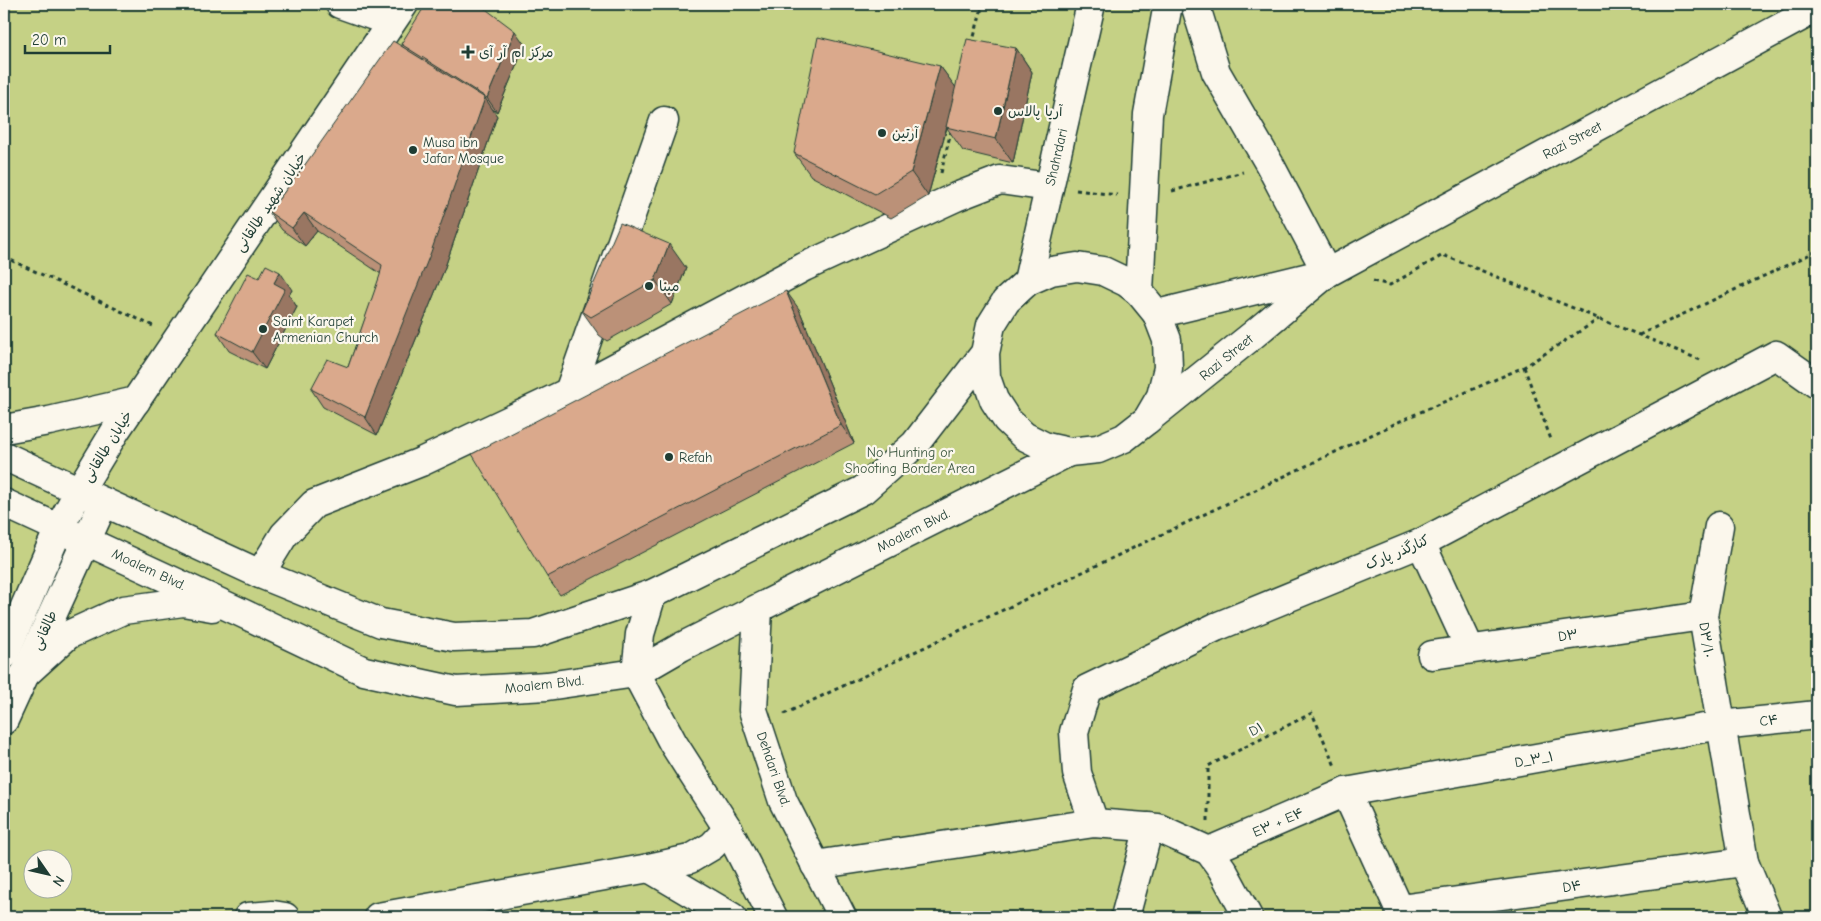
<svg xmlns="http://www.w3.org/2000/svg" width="1821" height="921" font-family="'Comic Neue','Playpen Sans Arabic',sans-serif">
<rect width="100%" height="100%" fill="#f1e0cf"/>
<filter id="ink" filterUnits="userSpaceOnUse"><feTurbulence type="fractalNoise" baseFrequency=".02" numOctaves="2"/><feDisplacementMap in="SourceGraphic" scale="10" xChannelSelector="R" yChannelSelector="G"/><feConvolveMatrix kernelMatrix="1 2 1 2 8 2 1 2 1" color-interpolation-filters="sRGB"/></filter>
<g filter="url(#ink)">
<path fill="#c5d185" stroke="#72875c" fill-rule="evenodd" d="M4 4H1817V917H4ZM32 858H62V888H32Z"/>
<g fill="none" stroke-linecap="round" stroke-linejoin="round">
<g stroke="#1f3d34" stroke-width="31">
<g id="minor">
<polyline points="340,4 391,22"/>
<polyline points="1157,314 1321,274"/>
<polyline points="569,392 664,121"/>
<polyline points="1147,420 1253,335 1327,273 1817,8"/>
<polyline points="79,491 116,430 404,4"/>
<polyline points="1719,526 1703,616 1744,862 1767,917"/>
<polyline points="1421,543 1470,649"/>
<polyline points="260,574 284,535 314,504 421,462 569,392 804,267 956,197 1000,180 1049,187"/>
<polyline points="1432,655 1703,616"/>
<polyline points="1346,792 1403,917"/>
<polyline points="1094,823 1077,773 1074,732 1087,689 1216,627 1421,543 1776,355 1817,384"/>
<polyline points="1209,851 1346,792 1721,725 1817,715"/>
<polyline points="815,865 1094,823 1158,828 1209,851 1222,869 1248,917"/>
<polyline points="1400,909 1744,862"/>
<polyline points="1125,917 1149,827"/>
</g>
</g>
<g stroke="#1f3d34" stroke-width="31">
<g id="major">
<polyline points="1195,4 1216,72 1270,165 1327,273"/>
<polyline points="1028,281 1091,4"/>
<polyline points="1139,292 1148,114 1168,4"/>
<polyline points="4,429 49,421 136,401"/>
<polyline points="4,456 260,574 381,623 454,637 533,634 652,594 863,490 915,444 985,353 991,325 1006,301 1028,281 1051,271 1077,267 1103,271 1126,282 1139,292 1157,314 1167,340 1168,368 1161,396 1147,420 1124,438 1098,449 1069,452 1046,447 1024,436 1007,420 994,400 986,377 985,353"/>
<polyline points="4,503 242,613 364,671 456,691 547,686 636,673 681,647 1069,452"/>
<polyline points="758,609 753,710 783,801 842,917"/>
<polyline points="4,655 59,528 79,491"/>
<polyline points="636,673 673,743 728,829 773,917"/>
<polyline points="636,673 640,634 652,594"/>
<polyline points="23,676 68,635 123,610 183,602 212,607"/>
<polyline points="4,720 104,502"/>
<polyline points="649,868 732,917"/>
<polyline points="248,917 273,915 285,917"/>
<polyline points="378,917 649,868 690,859 712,846 728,829"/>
</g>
</g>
<g stroke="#1f3d34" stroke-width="3" stroke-dasharray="4 4" stroke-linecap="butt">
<polyline points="972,44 983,4"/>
<polyline points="941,173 951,131"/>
<polyline points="1076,190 1117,195"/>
<polyline points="1172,191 1243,172"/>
<polyline points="4,257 153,326"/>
<polyline points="1373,281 1390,285 1443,255 1703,361"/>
<polyline points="1639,335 1817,251"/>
<polyline points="1524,367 1552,442"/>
<polyline points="784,714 1409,417 1524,367 1599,319"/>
<polyline points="1208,821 1208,766 1312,713 1335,766"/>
</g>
<use href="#minor" stroke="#fbf7ec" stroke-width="28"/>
<use href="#major" stroke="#fbf7ec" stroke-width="28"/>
</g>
<g fill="#bb9178" stroke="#1f3d34">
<polygon points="401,44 525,45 497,112 492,109 497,116 444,270 377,435 323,407 311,389 348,367 381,274 317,231 305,246 282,230 269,212 304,166 402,47"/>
<polygon points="1016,48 1032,72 1013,163 963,151 947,128 928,196 891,218 811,176 794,153 940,66 955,87"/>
<polygon points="686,268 672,304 607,341 599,335 582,311"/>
<polygon points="259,278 292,290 289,295 297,307 265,369 229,351 217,333"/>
<polygon points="799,309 854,443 560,595 547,577"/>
</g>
<g fill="#997662" stroke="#1f3d34">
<polygon points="515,31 525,45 497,112 487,98"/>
<polygon points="1016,48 1032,72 1013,163 996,139"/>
<polygon points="940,66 957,89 928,196 911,172"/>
<polygon points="485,98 497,116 444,270 377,435 365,417"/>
<polygon points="304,213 317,231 305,246 292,228"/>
<polygon points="669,244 686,268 672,304 655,280"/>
<polygon points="280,272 292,290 289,295 297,307 265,369 252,352 274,283"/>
<polygon points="786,291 799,309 854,443 841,425"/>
</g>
<g fill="#daa98c" stroke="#1f3d34">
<polygon points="426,4 479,4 515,31 487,98 401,44"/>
<polygon points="818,37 940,66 911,172 875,194 794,153"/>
<polygon points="967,39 1016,48 996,139 946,127"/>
<polygon points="393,41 485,98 431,252 365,417 311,389 327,359 348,367 380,275 382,265 304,213 292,228 269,212 304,166"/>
<polygon points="620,223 669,244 655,280 591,317 582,311"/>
<polygon points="266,265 280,272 274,283 285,289 252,352 217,333 248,273 259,278"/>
<polygon points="786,291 841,425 547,577 472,454"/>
</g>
</g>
<g fill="#1f3d34" stroke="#fbf7ec" stroke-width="2">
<path d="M465.5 44.5h5v5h5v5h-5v5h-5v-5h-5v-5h5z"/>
<circle cx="998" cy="111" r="5"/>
<circle cx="882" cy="133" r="5"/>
<circle cx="413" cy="150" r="5"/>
<circle cx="649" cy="286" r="5"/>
<circle cx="263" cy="329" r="5"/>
<circle cx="669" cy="457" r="5"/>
</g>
<g text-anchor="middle" stroke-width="4.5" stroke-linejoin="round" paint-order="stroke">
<g font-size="14" fill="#1f3d34" stroke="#fbf7ec" text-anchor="start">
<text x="479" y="57">مرکز ام آر آی</text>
<text x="1008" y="116">آریا پالاس</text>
<text x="892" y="138">آرتین</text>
<text x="423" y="147">Musa ibn<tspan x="423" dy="16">Jafar Mosque</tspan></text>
<text x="659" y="291">مبنا</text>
<text x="273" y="326">Saint Karapet<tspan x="273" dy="16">Armenian Church</tspan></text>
<text x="679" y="462">Refah</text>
</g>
<g font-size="14" fill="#1f3d34" stroke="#fbf7ec">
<text transform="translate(1572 140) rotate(-28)" y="5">Razi Street</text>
<text transform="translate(1056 157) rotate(-77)" y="5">Shahrdari</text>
<text transform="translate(270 202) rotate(-56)" y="5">خیابان شهيد طالقانی</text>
<text transform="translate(1226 357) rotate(-39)" y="5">Razi Street</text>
<text transform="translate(107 446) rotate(-58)" y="5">خیابان طالقانی</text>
<text transform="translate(913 530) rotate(-27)" y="5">Moalem Blvd.</text>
<text transform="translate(1397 552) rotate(-23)" y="5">کنارگذر پارک</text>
<text transform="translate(149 569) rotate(25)" y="5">Moalem Blvd.</text>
<text transform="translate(44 630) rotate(-66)" y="5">طالقانی</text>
<text transform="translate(1568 635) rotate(-8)" y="5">D۳</text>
<text transform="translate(1707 640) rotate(81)" y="5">D۳/۱۰</text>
<text transform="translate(544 684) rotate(-6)" y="5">Moalem Blvd.</text>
<text transform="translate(1769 720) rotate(-6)" y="5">C۴</text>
<text transform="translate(1256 729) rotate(-27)" y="5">D۱</text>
<text transform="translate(1534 759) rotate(-10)" y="5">D_۳_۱</text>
<text transform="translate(774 769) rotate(71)" y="5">Dehdari Blvd.</text>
<text transform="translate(1278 822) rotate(-23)" y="5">E۳ + E۴</text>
<text transform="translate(1572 886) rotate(-8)" y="5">D۴</text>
</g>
<g font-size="14" fill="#405b44" stroke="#fbf7ec">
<text x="910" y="457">No Hunting or<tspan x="910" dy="16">Shooting Border Area</tspan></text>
</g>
</g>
<rect width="1821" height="921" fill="none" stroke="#fbf7ec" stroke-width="20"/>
<rect x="10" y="10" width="1801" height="901" fill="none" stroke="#1f3d34" stroke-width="2" filter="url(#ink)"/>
<g transform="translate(48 874) rotate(124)"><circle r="24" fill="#fbf7ec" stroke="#a3ada2"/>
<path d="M0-4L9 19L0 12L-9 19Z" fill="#1f3d34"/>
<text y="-8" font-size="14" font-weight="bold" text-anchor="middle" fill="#1f3d34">N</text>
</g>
<path d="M25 45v8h85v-8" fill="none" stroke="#1f3d34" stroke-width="2.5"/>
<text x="32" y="45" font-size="15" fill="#1f3d34" stroke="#fbf7ec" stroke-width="4" paint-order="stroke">20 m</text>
</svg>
